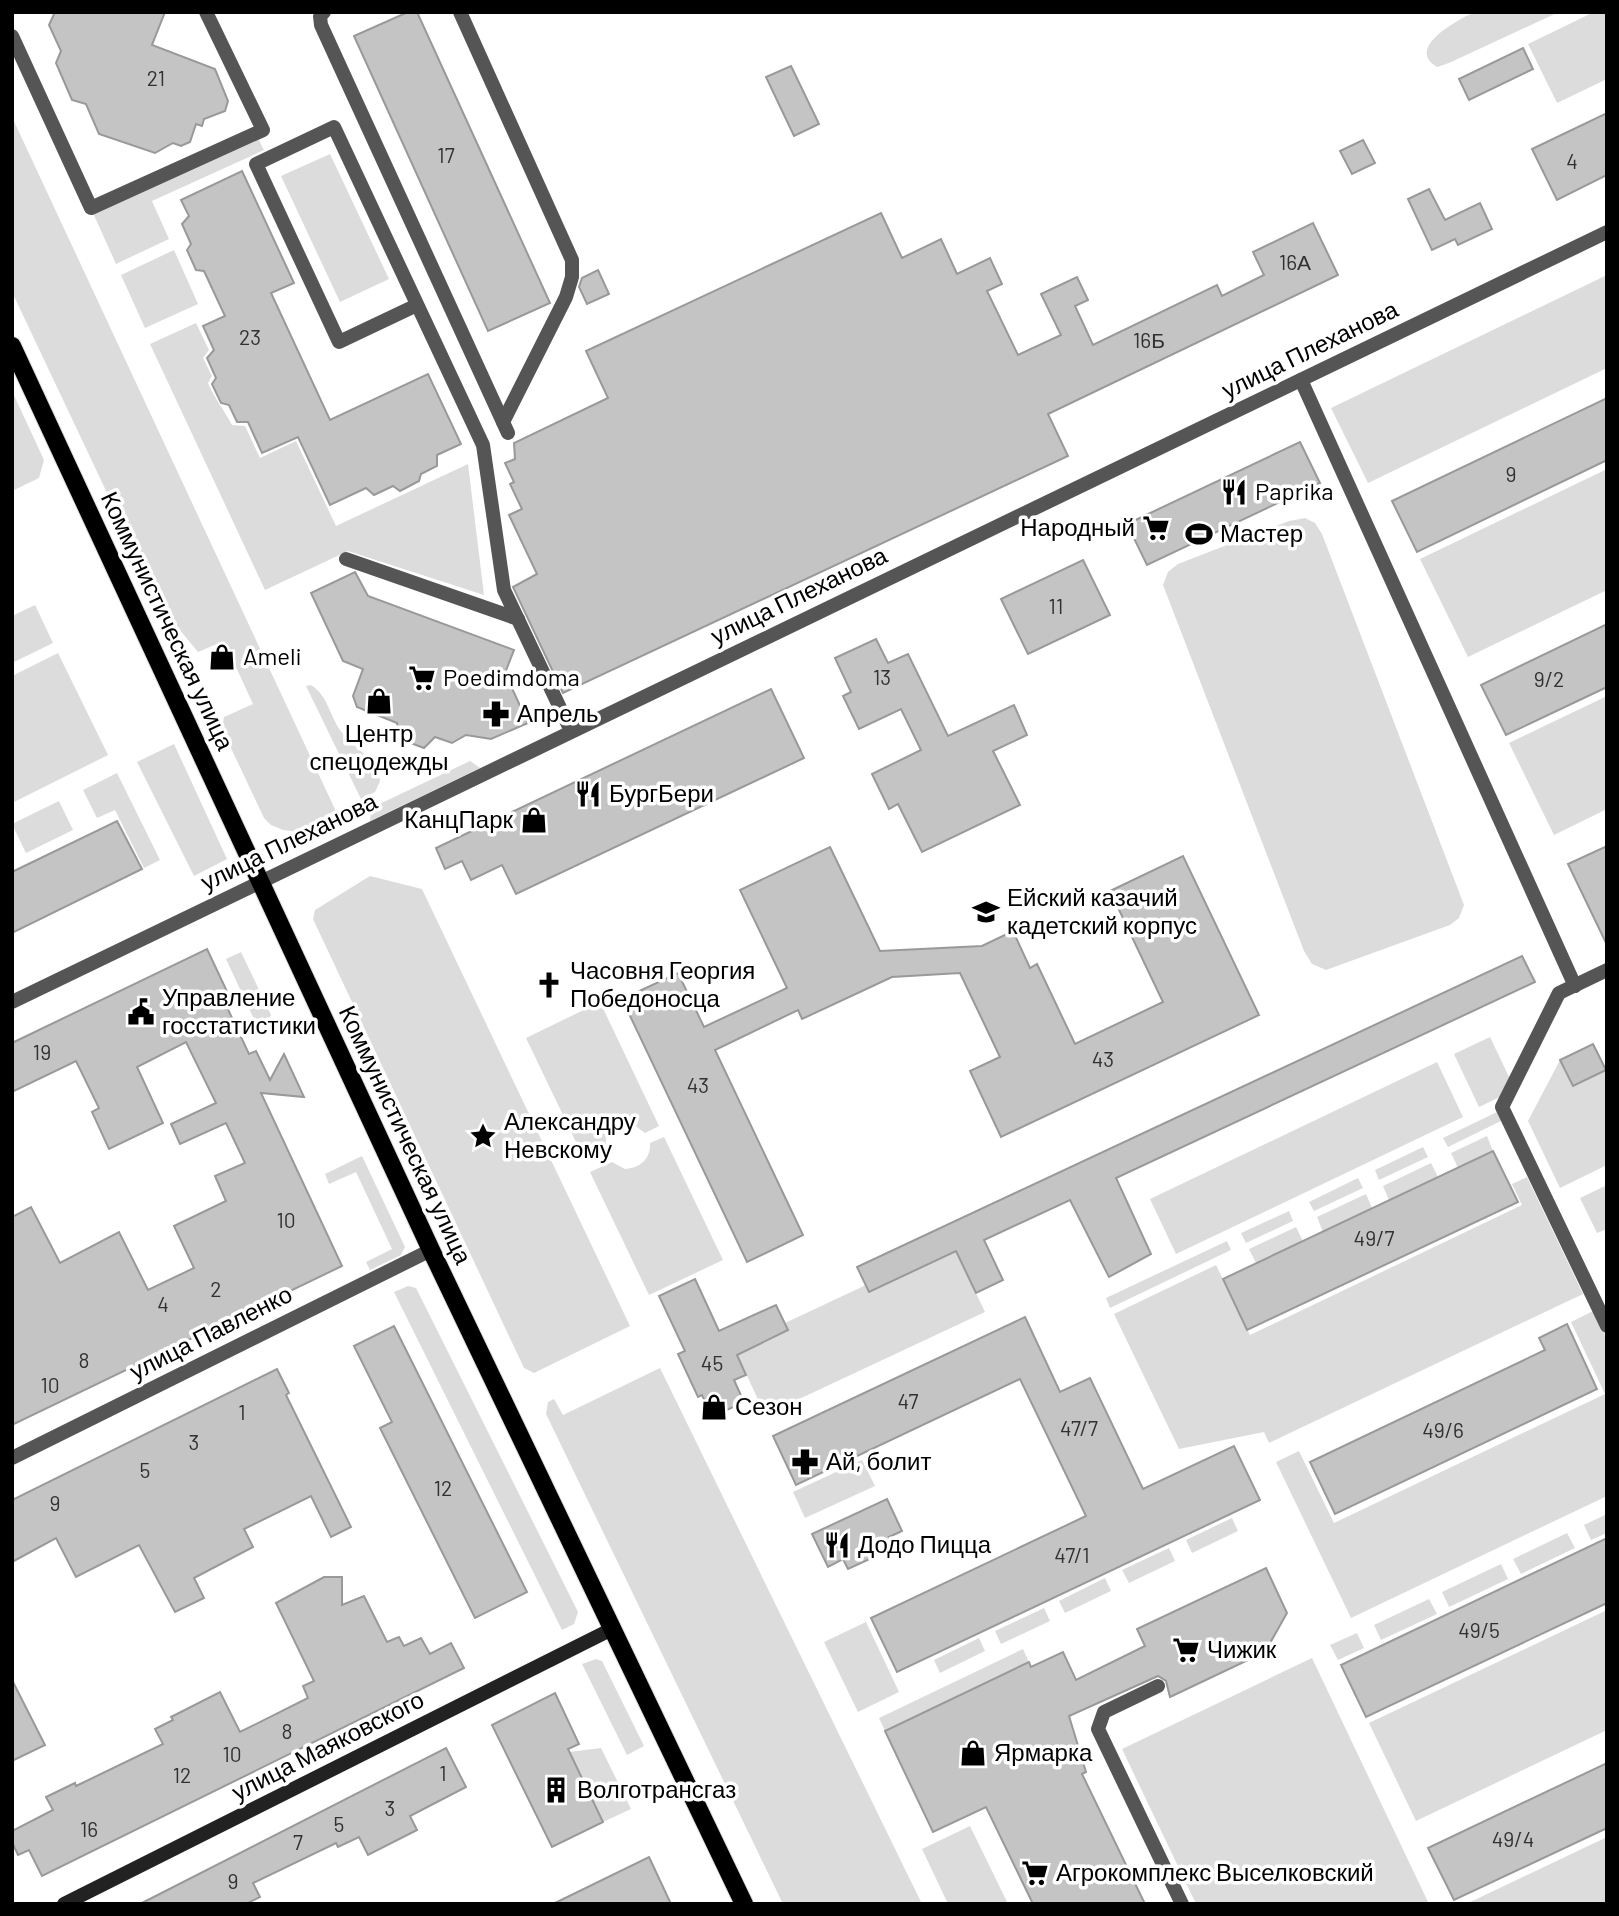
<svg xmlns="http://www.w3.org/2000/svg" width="1619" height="1916" font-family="Barlow,sans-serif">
<rect width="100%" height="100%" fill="#fff"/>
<g fill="#dcdcdc">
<path d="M1475 12H1559L1449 63 1437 67C1404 48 1459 19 1475 12Z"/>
<polygon points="1594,12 1607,12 1607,79 1557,103 1528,44"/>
<polygon points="12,117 340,820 306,833 283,830 271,825 264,818 222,729 224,717 253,704 224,641 198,652 161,607 12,292"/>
<polygon points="258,138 264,150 152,201 169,239 116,264 93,213"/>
<polygon points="330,154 389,279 340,302 281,176"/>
<polygon points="174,250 198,304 145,328 121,275"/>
<polygon points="1607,275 1607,368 1368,483 1331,408"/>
<path d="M196 323 209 350 203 358 212 376 208 383C215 399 224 410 232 425L245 426 260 458 296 441 336 526 468 464 484 595 348 551 265 590 150 344Z"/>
<polygon points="12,391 44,460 39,478 12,491"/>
<polygon points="1607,469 1607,590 1468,657 1420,559"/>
<polygon points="1305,518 1315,523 1322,534 1464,905 1459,918 1450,925 1326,970 1312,964 1304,951 1163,585 1168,572 1178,564 1289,521"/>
<polygon points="35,605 53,643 12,663 12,616"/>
<polygon points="58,653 108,755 12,803 12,676"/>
<path d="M311 685C328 696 329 714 340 730 353 748 377 758 380 781L375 792 361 799 306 686Z"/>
<polygon points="1607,696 1607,809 1554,835 1509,743"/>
<polygon points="174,744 227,859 194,876 137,762"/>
<polygon points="470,761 480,768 370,821 371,808"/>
<polygon points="117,773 160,860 144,868 115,810 97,818 83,790"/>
<polygon points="59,801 73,830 26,853 12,824"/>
<polygon points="370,876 422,889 630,1326 534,1373 524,1368 313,919 315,910"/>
<polygon points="241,952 271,1015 266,1024 258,1028 226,959"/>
<polygon points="600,1002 659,1126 645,1133 633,1124 618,1126 606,1139 606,1151 585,1161 526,1038"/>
<polygon points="1490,1037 1510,1079 1502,1096 1479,1107 1454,1054"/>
<polygon points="1560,1060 1573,1086 1606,1070 1607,1072 1607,1165 1560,1188 1528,1121"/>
<polygon points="1437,1062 1463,1117 1176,1254 1150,1199"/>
<polygon points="1497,1112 1501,1121 1448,1147 1443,1138"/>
<polygon points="1487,1136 1493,1151 1458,1168 1451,1153"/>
<path d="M664 1137 723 1260 649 1295 590 1172 612 1162 625 1169C640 1168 651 1159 650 1143Z"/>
<polygon points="1423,1147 1428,1157 1379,1180 1375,1170"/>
<polygon points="362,1156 405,1247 401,1255 370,1270 366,1262 392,1249 356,1172 329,1184 325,1174"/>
<polygon points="1431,1163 1438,1177 1389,1200 1383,1186"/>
<polygon points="1527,1177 1583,1294 1269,1443 1264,1432 1179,1449 1114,1314 1216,1265 1250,1335 1522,1205 1512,1184"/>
<polygon points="1358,1178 1363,1188 1314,1211 1309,1202"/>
<polygon points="1607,1185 1607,1229 1597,1233 1580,1198"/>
<polygon points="1366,1194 1372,1208 1323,1232 1317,1217"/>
<polygon points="1289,1211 1293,1221 1246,1243 1241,1233"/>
<polygon points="944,1226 985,1312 765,1415 737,1354 788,1330 785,1323 866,1285 870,1292 931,1263 920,1238"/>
<polygon points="1296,1227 1303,1241 1256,1263 1249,1249"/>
<polygon points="1227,1241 1231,1250 1110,1308 1106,1298"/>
<polygon points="408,1286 416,1288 578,1612 574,1624 562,1630 394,1292"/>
<polygon points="1593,1311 1607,1339 1607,1496 1351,1618 1276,1462 1299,1451 1334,1523 1605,1394 1571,1322"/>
<polygon points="660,1368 922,1904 783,1904 546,1414 548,1402 554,1399 563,1415"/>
<polygon points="862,1460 875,1486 805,1518 793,1492"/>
<polygon points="1607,1514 1607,1533 1591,1540 1584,1525"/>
<polygon points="1232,1518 1238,1531 1192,1553 1186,1540"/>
<polygon points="1567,1533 1575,1548 1521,1574 1513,1559"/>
<polygon points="1169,1548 1175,1561 1129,1583 1122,1570"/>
<polygon points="1501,1564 1508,1579 1449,1607 1442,1592"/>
<polygon points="1105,1578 1111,1591 1065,1613 1059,1601"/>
<polygon points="1429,1599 1437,1614 1381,1640 1374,1625"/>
<polygon points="1044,1608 1050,1621 1001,1644 995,1631"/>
<polygon points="1607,1610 1607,1730 1416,1821 1369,1723"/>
<polygon points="866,1622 899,1692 858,1712 824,1642"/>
<polygon points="1357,1633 1364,1648 1338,1660 1330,1645"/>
<polygon points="979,1638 985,1651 940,1673 934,1660"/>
<polygon points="1023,1649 1029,1662 885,1731 879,1718"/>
<polygon points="1312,1658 1429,1904 1196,1904 1122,1749"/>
<polygon points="596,1659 602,1661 644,1746 627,1755 582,1664"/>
<polygon points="601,1748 631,1809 603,1822 569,1752"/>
<polygon points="970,1826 1008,1904 948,1904 922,1849"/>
<polygon points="1607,1837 1607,1904 1466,1904"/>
</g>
<g fill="#c4c4c4" stroke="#999" stroke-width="2">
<polygon points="55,12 165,12 152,45 215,69 228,101 225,111 204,119 202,126 196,124 190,142 181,146 173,143 155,153 99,134 86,104 72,100 56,63 61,51 49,25"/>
<polygon points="408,12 417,12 550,303 488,331 354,36"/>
<polygon points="1523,48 1533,69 1469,100 1459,79"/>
<polygon points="791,66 819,124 794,136 766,77"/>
<polygon points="1607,113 1607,175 1557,200 1532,149"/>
<polygon points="1363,140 1375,163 1352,174 1340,151"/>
<polygon points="242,171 294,283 271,293 330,420 428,374 461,444 437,455 437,466 421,474 419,481 400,491 393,486 374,495 366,488 330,505 298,437 262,453 248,422 237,422 229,405 221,403 212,384 216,378 207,358 214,350 203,326 225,316 204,271 196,270 187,250 191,244 182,224 189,216 181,200"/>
<polygon points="1429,189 1445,220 1480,203 1492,229 1458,245 1455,239 1432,250 1408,199"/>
<polygon points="881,213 902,258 941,239 957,274 990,258 1002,284 987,291 1018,355 1061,335 1041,294 1077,277 1088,300 1075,306 1093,345 1217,285 1222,296 1264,275 1253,252 1313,223 1338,275 1048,414 1068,456 563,693 513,587 537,574 509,515 522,509 510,484 514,482 505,463 515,459 514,443 608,398 586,351"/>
<polygon points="598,270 609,294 587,304 579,287 582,278"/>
<polygon points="1607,398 1607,460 1417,552 1392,501"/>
<polygon points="1300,442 1320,483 1147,565 1127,524"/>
<polygon points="1083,560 1110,615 1028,654 1001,599"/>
<polygon points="355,572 368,596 514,650 505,673 528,723 491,739 466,735 452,743 435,737 424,748 400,739 397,723 357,707 353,696 363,669 343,661 311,593"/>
<polygon points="1607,624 1607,687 1506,735 1481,685"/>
<polygon points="876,639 888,663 908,654 948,736 1014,705 1027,735 993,751 1020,805 922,852 898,804 889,809 872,774 921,750 901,709 859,729 843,696 851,692 835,658"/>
<polygon points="771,689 804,758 516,894 502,865 471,880 462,861 445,869 436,848"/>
<polygon points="117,821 142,869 12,933 12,872"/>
<polygon points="1607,846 1607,945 1568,864"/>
<polygon points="830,847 880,951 982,946 1013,931 1030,968 1037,964 1075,1044 1163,1002 1110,891 1183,856 1259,1015 1001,1137 970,1071 1000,1057 960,973 892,977 802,1019 798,1010 715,1050 803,1235 747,1262 622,999 678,973 704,1027 787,988 740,890"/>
<polygon points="207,949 231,1000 225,1003 249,1054 256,1051 270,1080 284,1054 304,1097 261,1093 342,1266 12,1425 12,1217 31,1207 60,1263 119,1232 148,1290 194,1268 174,1226 226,1201 215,1176 245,1163 226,1123 180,1144 171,1124 216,1103 186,1042 137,1067 163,1123 109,1149 92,1112 99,1108 76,1061 12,1092 12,1043"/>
<polygon points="1522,956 1535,982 1116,1178 1151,1254 1109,1277 1070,1200 984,1240 1003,1280 976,1293 956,1251 869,1292 857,1267"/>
<polygon points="1593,1044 1606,1070 1573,1086 1560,1060"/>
<polygon points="1493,1151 1518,1202 1247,1330 1223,1279"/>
<polygon points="695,1279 719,1331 776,1305 788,1330 737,1355 746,1375 734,1380 744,1402 712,1417 702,1395 698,1397 678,1354 685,1351 659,1296"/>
<polygon points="1025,1317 1060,1392 1090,1378 1143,1489 1234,1446 1260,1500 897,1672 871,1618 1086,1516 1020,1379 796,1485 773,1436"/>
<polygon points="1567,1324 1597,1389 1335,1514 1310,1462 1545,1350 1539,1338"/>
<polygon points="394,1326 527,1592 475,1618 380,1428 392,1422 354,1346"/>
<polygon points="277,1369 289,1393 286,1395 351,1527 331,1537 311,1496 244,1529 253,1547 194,1578 204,1598 175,1612 139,1545 76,1577 56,1538 12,1562 12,1500"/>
<polygon points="887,1499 902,1531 889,1537 892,1541 870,1552 872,1558 848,1569 843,1559 828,1567 812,1534"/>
<polygon points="1607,1538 1607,1603 1366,1717 1341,1665"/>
<polygon points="1266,1568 1287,1613 1265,1652 1170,1697 1166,1681 1158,1676 1069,1716 1086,1772 1082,1774 1145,1904 1033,1904 986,1807 933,1832 885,1731 1029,1662 1031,1667 1063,1652 1076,1680 1145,1646 1137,1629"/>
<polygon points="324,1577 342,1577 342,1605 364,1596 387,1642 399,1637 404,1646 421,1638 430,1654 451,1643 464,1668 42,1876 29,1850 18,1855 12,1842 12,1831 53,1810 46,1797 75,1783 76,1786 163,1744 155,1729 173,1720 171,1717 220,1692 240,1732 308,1698 303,1686 314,1681 276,1603"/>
<polygon points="12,1680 45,1745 12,1761"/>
<polygon points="555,1693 579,1744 568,1749 603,1822 552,1847 492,1725"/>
<polygon points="446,1748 466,1787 410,1816 417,1830 368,1855 359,1837 338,1847 336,1843 253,1883 260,1897 246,1904 140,1904"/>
<polygon points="1607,1763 1607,1828 1454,1900 1428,1848"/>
<polygon points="649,1857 671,1904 553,1904"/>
</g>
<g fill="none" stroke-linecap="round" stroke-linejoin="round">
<g stroke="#dbdbdb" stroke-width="20">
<polyline id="primary" points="12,346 431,1250 744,1904"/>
</g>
<g stroke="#555" stroke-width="14">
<polyline points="324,12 320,16 321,25 508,433"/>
<polyline points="460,12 572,260 572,277 566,297 503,422"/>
<polyline points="12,36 91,208 263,130 206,12"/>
<polyline points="417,305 339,342 256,164 334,127 483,445 504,590 571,731"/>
<polyline points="1301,380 1575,986"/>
<polyline points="346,559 518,619"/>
<polyline points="1607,970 1559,993 1502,1107 1607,1326"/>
<polyline points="1158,1686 1104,1712 1098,1729 1182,1904"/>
</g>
<g stroke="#555" stroke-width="14">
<polyline points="12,1002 1607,232"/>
<polyline points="12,1458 431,1250"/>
</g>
<polyline stroke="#222" stroke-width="14" points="64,1904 612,1629"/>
<use href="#primary" stroke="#000" stroke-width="18"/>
</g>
<defs>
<g id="restaurant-bare" transform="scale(2.1)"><path d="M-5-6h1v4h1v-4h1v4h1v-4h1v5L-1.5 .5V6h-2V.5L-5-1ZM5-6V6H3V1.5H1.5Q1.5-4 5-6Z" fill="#000" stroke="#fff" stroke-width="2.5" paint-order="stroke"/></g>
<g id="supermarket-bare" transform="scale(2.1)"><path d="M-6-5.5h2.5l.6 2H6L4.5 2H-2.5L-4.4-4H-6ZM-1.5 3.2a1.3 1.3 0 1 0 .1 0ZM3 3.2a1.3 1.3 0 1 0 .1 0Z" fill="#000" stroke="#fff" stroke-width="2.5" paint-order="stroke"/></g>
<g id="stadium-bare" transform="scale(2.1)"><path d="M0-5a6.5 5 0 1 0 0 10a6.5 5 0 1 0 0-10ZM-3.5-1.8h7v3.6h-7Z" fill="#000" stroke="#fff" stroke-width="2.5" paint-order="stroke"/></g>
<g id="shop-bare" transform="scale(2.1)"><path d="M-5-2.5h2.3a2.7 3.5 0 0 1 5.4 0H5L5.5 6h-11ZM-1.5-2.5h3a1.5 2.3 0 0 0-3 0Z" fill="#000" stroke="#fff" stroke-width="2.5" paint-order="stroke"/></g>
<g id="pharmacy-bare" transform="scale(2.1)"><path d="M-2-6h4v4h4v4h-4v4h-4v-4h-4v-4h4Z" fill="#000" stroke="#fff" stroke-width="2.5" paint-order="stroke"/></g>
<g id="school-bare" transform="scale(2.1)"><path d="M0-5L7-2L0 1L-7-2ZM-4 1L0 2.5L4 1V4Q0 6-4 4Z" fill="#000" stroke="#fff" stroke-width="2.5" paint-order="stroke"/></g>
<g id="church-bare" transform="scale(2.1)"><path d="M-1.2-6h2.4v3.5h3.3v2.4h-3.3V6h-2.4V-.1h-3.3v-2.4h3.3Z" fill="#000" stroke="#fff" stroke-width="2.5" paint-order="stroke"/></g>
<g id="civic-bare" transform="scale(2.1)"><path d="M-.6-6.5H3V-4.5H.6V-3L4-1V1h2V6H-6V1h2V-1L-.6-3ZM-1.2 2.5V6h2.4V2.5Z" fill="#000" stroke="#fff" stroke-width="2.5" paint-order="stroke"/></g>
<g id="sight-bare" transform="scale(2.1)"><path d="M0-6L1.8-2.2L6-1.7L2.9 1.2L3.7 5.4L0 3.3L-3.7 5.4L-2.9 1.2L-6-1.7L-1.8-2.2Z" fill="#000" stroke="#fff" stroke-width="2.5" paint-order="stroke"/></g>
<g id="building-bare" transform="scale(2.1)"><path d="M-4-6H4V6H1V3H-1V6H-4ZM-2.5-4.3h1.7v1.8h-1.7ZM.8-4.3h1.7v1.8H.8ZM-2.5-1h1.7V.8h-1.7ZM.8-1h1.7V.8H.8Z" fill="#000" stroke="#fff" stroke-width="2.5" paint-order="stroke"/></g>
</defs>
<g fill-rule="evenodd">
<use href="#restaurant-bare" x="1234" y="492"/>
<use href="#supermarket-bare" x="1156" y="528"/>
<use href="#stadium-bare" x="1199" y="534"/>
<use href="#shop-bare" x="222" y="657"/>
<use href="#supermarket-bare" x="422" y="678"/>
<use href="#shop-bare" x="379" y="701"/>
<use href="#pharmacy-bare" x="496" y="714"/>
<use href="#restaurant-bare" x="588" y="794"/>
<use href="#shop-bare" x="534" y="820"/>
<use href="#school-bare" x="986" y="912"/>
<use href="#church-bare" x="549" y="985"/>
<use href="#civic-bare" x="141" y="1012"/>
<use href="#sight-bare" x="483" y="1136"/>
<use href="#shop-bare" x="714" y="1407"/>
<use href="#pharmacy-bare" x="805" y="1462"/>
<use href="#restaurant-bare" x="837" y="1545"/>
<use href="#supermarket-bare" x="1186" y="1650"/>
<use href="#shop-bare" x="973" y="1753"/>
<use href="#building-bare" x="556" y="1790"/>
<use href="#supermarket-bare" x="1035" y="1873"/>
</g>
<g text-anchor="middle" stroke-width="7" stroke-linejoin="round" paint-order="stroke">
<g font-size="21" fill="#313131">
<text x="156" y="86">21</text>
<text x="446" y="163">17</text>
<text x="1572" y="169">4</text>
<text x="1295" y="270">16А</text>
<text x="250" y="345">23</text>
<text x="1149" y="348">16Б</text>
<text x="1511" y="482">9</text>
<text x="1056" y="614">11</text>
<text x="882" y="685">13</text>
<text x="1549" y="687">9/2</text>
<text x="42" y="1060">19</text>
<text x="1103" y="1067">43</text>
<text x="698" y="1093">43</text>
<text x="286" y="1228">10</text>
<text x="1374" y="1246">49/7</text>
<text x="216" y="1297">2</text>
<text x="163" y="1312">4</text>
<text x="84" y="1368">8</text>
<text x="712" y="1371">45</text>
<text x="50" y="1393">10</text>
<text x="908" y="1409">47</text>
<text x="242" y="1420">1</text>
<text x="1079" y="1436">47/7</text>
<text x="1443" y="1438">49/6</text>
<text x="194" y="1450">3</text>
<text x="145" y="1478">5</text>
<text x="443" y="1496">12</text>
<text x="55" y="1511">9</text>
<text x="1072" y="1563">47/1</text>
<text x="1479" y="1638">49/5</text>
<text x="287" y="1739">8</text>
<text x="232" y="1762">10</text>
<text x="443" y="1781">1</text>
<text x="182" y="1783">12</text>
<text x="390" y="1816">3</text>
<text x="339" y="1832">5</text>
<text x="89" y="1837">16</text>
<text x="1513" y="1847">49/4</text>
<text x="298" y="1850">7</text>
<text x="233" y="1889">9</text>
</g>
<g font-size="24" fill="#000" stroke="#fff">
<text transform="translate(1310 350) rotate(-26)" y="8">улица Плеханова</text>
<text transform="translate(799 596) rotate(-26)" y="8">улица Плеханова</text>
<text transform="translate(167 621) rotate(65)" y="8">Коммунистическая улица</text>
<text transform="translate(289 842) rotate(-26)" y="8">улица Плеханова</text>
<text transform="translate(405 1135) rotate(65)" y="8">Коммунистическая улица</text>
<text transform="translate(211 1333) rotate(-27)" y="8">улица Павленко</text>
<text transform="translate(328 1746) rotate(-27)" y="8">улица Маяковского</text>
</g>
<g font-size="24" fill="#000" stroke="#fff" text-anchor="start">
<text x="1255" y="500">Paprika</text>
<text x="1135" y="536" text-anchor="end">Народный</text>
<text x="1220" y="542">Мастер</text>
<text x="243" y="665">Ameli</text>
<text x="443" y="686">Poedimdoma</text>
<text x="517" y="722">Апрель</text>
<text x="379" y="742" text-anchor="middle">Центр<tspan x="379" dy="28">спецодежды</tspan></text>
<text x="609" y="802">БургБери</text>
<text x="513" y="828" text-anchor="end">КанцПарк</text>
<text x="1007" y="906">Ейский казачий<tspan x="1007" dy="28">кадетский корпус</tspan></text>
<text x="570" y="979">Часовня Георгия<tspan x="570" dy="28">Победоносца</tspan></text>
<text x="162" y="1006">Управление<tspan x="162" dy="28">госстатистики</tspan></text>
<text x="504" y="1130">Александру<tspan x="504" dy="28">Невскому</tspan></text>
<text x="735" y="1415">Сезон</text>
<text x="826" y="1470">Ай, болит</text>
<text x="858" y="1553">Додо Пицца</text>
<text x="1207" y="1658">Чижик</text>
<text x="994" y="1761">Ярмарка</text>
<text x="577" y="1798">Волготрансгаз</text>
<text x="1056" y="1881">Агрокомплекс Выселковский</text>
</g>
</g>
<rect width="1619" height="1916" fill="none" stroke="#000000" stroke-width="28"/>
</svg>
